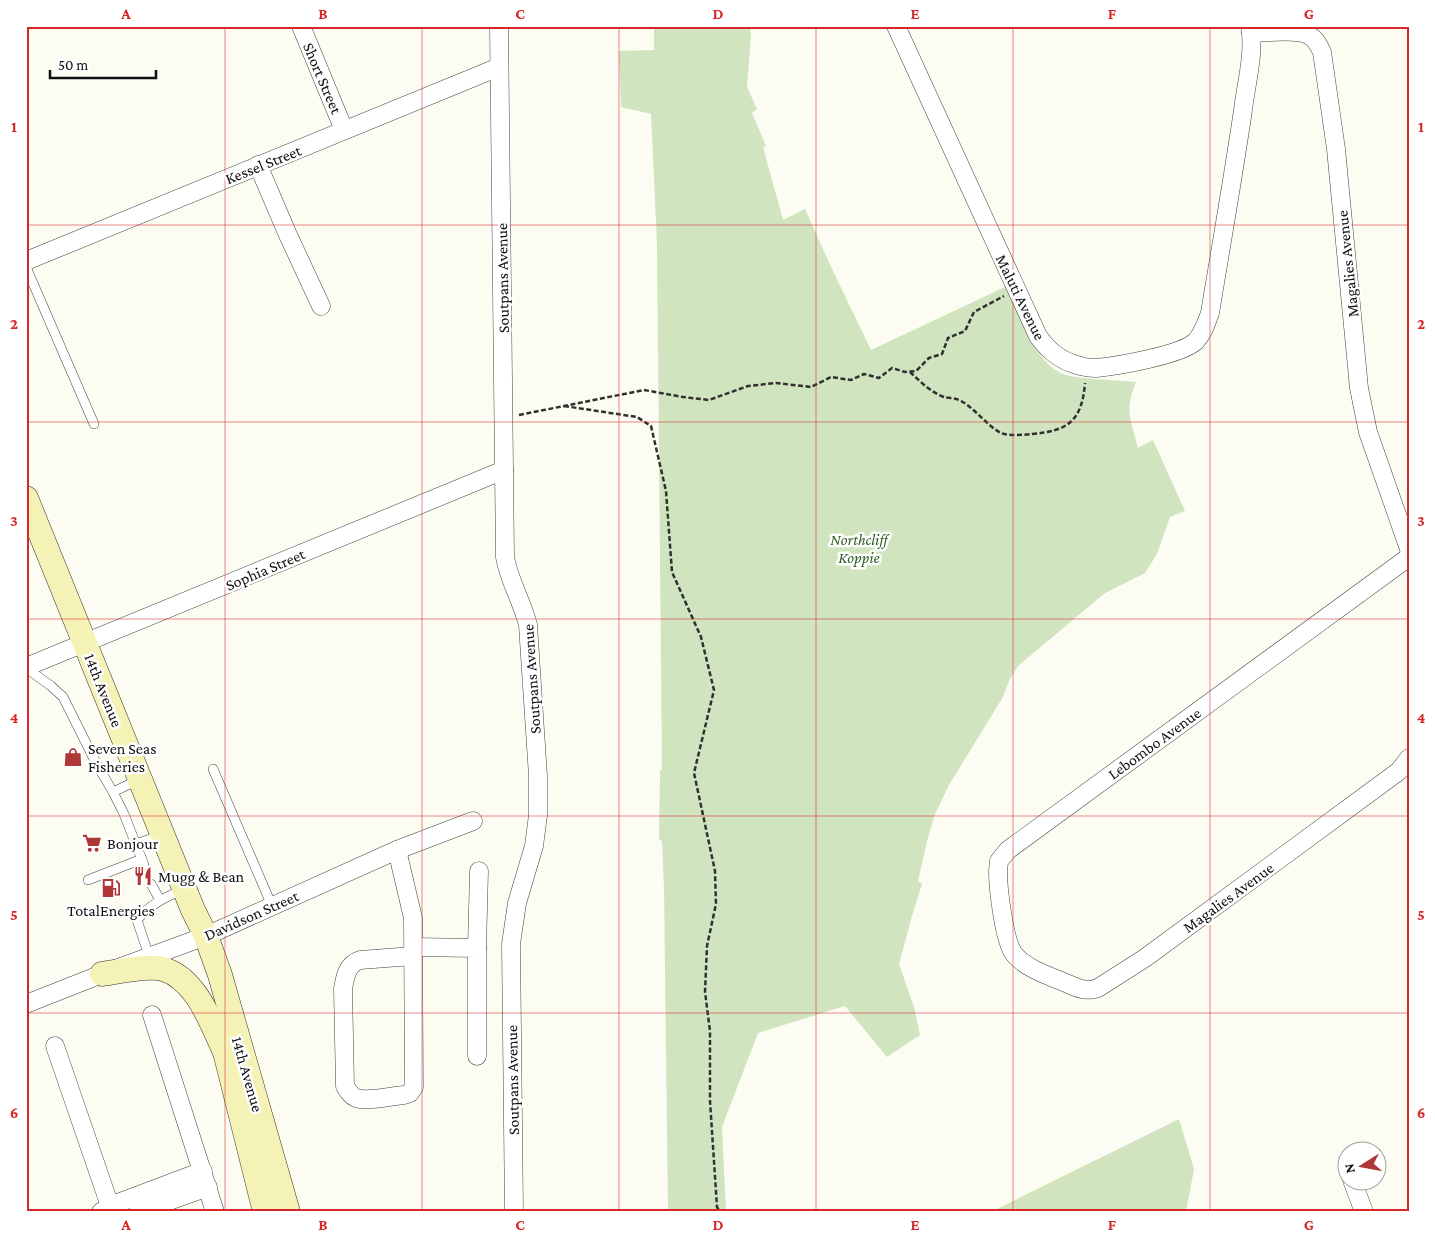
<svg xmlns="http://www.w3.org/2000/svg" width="1435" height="1238" font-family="'Crimson Pro',serif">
<rect width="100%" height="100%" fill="#fdfcf2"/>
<g fill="#d0e4bf">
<path d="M654 26H750L751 35 747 87 757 109 752 113 766 146 763 147 783 220 805 209 833 271 871 350 1007 286C1019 314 1036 370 1070 376 1092 380 1114 380 1136 382 1124 411 1131 420 1138 448L1153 440 1185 511 1170 517 1157 554 1145 573 1105 593 1018 666 1009 681 1003 697 949 785 935 814 927 841 918 881 922 884 912 916 899 964 914 1007 920 1035 887 1057 845 1006 758 1033 722 1127 726 1212H668L664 888 662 841 659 839 660 771 662 769 657 244 651 114 621 107 619 51 654 50Z"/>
<polygon points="1179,1119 1194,1169 1186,1212 995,1212 995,1210"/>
</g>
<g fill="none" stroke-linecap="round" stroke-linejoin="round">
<g stroke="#424242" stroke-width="10">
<g id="lane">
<polyline points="26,267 94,424"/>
<polyline points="26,668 51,686 63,697 96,763 113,792"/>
<polyline points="213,769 272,906"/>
<polyline points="138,780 113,792 124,814 144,865"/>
<polyline points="136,844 162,835"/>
<polyline points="88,880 142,859"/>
<polyline points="151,884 160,900"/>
<path d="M149 956 137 920C150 904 166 897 184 889"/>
</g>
</g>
<g stroke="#424242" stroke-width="19">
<g id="street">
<polyline points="301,26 344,130"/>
<path d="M499 26 505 557C509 581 522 601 528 625L538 776V815L534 846 517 903 511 944 514 1212"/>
<path d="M896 26 1038 336C1048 350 1059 360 1077 365 1083 367 1090 368 1096 368 1117 366 1182 355 1196 341 1203 333 1206 324 1210 313 1221 246 1233 178 1243 110 1246 84 1255 52 1250 26"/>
<path d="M1251 33C1266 33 1298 28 1310 36 1316 39 1319 46 1322 52L1336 149 1359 388 1368 432 1409 549"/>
<polyline points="258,165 288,235 321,306"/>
<polyline points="26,261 499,67"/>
<path d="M1409 557 1008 850 999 861 998 871C998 888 1004 941 1014 954 1024 967 1046 975 1061 981 1074 986 1084 993 1098 988L1145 958 1399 771 1409 758"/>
<polyline points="26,667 504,470"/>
<path d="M397 850 413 918 414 1087 410 1093 404 1095C392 1096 367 1102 356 1098 351 1096 348 1091 345 1086L343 989C345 977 347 964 360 960L413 956"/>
<polyline points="414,947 477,948 477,1056"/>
<polyline points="477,948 479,871"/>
<polyline points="26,1004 102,974 206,936 397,850 473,821"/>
<polyline points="152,1015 215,1212"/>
<polyline points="55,1046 112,1212"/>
<polyline points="1352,1180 1364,1212"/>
<polyline points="101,1212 110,1206 203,1171"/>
<polyline points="138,1212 208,1187"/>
</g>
</g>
<g stroke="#313131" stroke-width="25">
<g id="secondary">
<polyline points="26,498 193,910 206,936 220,975 288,1212"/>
<path d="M102 974C117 972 149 965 163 969 197 979 211 1023 225 1052"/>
<polyline points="225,1052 265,1212"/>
</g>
</g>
<g stroke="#313131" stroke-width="2.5" stroke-dasharray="5 2.5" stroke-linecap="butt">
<path d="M910 372C920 381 930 392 944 397 948 398 954 398 959 400 974 407 986 425 1001 433 1009 436 1023 435 1032 434 1069 431 1082 420 1085 383"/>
<polyline points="564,406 637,417 651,426 666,491 672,572 701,637 714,690 694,773 715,871 716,904 707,946 705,992 710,1031 710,1101 717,1207 720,1212"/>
<polyline points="519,415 644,390 683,397 709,400 748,386 776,383 811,387 831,377 851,380 864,374 879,378 892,368 905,372 916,371 929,358 942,354 948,338 965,331 974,312 1004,296"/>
</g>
<use href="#lane" stroke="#fff" stroke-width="9"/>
<use href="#street" stroke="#fff" stroke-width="18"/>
<use href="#secondary" stroke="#f5f2b5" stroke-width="24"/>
</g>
<path fill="none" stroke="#d62828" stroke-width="1" stroke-opacity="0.55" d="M225 26V1212M422 26V1212M619 26V1212M816 26V1212M1013 26V1212M1210 26V1212M26 225H1409M26 422H1409M26 619H1409M26 816H1409M26 1013H1409"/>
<defs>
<g id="shop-bare" transform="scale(1.5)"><path d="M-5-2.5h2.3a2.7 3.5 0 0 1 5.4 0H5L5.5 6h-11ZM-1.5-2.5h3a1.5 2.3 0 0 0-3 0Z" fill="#ae3737" stroke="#fff" stroke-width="2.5" paint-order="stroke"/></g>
<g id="supermarket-bare" transform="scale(1.5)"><path d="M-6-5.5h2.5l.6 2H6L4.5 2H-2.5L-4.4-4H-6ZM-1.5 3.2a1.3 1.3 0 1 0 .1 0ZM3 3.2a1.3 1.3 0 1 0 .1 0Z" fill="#ae3737" stroke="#fff" stroke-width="2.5" paint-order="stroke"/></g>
<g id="restaurant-bare" transform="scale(1.5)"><path d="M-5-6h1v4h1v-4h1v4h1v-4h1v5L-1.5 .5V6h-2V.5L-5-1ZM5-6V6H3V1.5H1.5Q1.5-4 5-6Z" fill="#ae3737" stroke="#fff" stroke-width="2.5" paint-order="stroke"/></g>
<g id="fuel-bare" transform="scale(1.5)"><path d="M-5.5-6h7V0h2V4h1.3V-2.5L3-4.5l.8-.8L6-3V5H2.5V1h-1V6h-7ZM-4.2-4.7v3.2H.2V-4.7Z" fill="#ae3737" stroke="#fff" stroke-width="2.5" paint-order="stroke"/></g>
</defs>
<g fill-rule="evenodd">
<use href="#shop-bare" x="73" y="757"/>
<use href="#supermarket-bare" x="92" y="843"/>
<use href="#restaurant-bare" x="143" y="876"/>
<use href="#fuel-bare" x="111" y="888"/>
</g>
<g text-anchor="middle" stroke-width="5" stroke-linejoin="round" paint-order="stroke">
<g font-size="16" fill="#0f0f0f" stroke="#fff">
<text transform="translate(323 78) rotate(67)" y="6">Short Street</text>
<text transform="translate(263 164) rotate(-22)" y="6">Kessel Street</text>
<text transform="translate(1347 264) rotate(-96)" y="6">Magalies Avenue</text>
<text transform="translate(502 278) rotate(-91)" y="6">Soutpans Avenue</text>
<text transform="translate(1021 297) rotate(64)" y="6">Maluti Avenue</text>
<text transform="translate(265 569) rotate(-23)" y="6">Sophia Street</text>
<text transform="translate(531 679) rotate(-94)" y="6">Soutpans Avenue</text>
<text transform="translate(104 690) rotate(68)" y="6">14th Avenue</text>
<text transform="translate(1154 743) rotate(-36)" y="6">Lebombo Avenue</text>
<text transform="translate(1228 897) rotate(-36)" y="6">Magalies Avenue</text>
<text transform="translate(251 915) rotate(-24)" y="6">Davidson Street</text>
<text transform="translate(248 1074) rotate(74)" y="6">14th Avenue</text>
<text transform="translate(512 1080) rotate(-91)" y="6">Soutpans Avenue</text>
</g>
<g font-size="16" font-style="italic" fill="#2f5f26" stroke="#fff">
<text x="859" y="545">Northcliff<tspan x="859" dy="18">Koppie</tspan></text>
</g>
<g font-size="16" fill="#0f0f0f" stroke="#fff" text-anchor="start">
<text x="88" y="754">Seven Seas<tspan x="88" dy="18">Fisheries</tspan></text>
<text x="107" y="849">Bonjour</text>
<text x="158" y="882">Mugg &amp; Bean</text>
<text x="111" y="916" text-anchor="middle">TotalEnergies</text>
</g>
</g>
<rect width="1435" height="1238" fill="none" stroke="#ffffff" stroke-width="55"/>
<g transform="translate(1362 1166) rotate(259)"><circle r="24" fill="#ffffff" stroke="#9f9f9f"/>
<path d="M0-4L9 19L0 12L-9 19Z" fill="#ae3737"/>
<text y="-8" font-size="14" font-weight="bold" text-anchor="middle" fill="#0f0f0f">N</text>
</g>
<path d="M50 70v8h106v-8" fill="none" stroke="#0f0f0f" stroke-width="2.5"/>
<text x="58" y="70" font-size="15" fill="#0f0f0f" stroke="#ffffff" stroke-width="4" paint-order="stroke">50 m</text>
<rect x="28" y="28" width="1380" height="1182" fill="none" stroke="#d62828" stroke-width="2"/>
<g font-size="16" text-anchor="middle" font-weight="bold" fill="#d62828">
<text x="126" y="19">A</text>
<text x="323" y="19">B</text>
<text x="520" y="19">C</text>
<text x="718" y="19">D</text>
<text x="915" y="19">E</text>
<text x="1112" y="19">F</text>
<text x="1309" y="19">G</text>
<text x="14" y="132">1</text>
<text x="1421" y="132">1</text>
<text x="14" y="329">2</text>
<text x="1421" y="329">2</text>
<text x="14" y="526">3</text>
<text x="1421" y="526">3</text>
<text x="14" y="723">4</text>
<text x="1421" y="723">4</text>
<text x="14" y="920">5</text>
<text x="1421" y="920">5</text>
<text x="14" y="1118">6</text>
<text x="1421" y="1118">6</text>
<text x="126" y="1230">A</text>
<text x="323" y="1230">B</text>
<text x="520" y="1230">C</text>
<text x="718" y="1230">D</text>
<text x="915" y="1230">E</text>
<text x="1112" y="1230">F</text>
<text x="1309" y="1230">G</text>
</g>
</svg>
